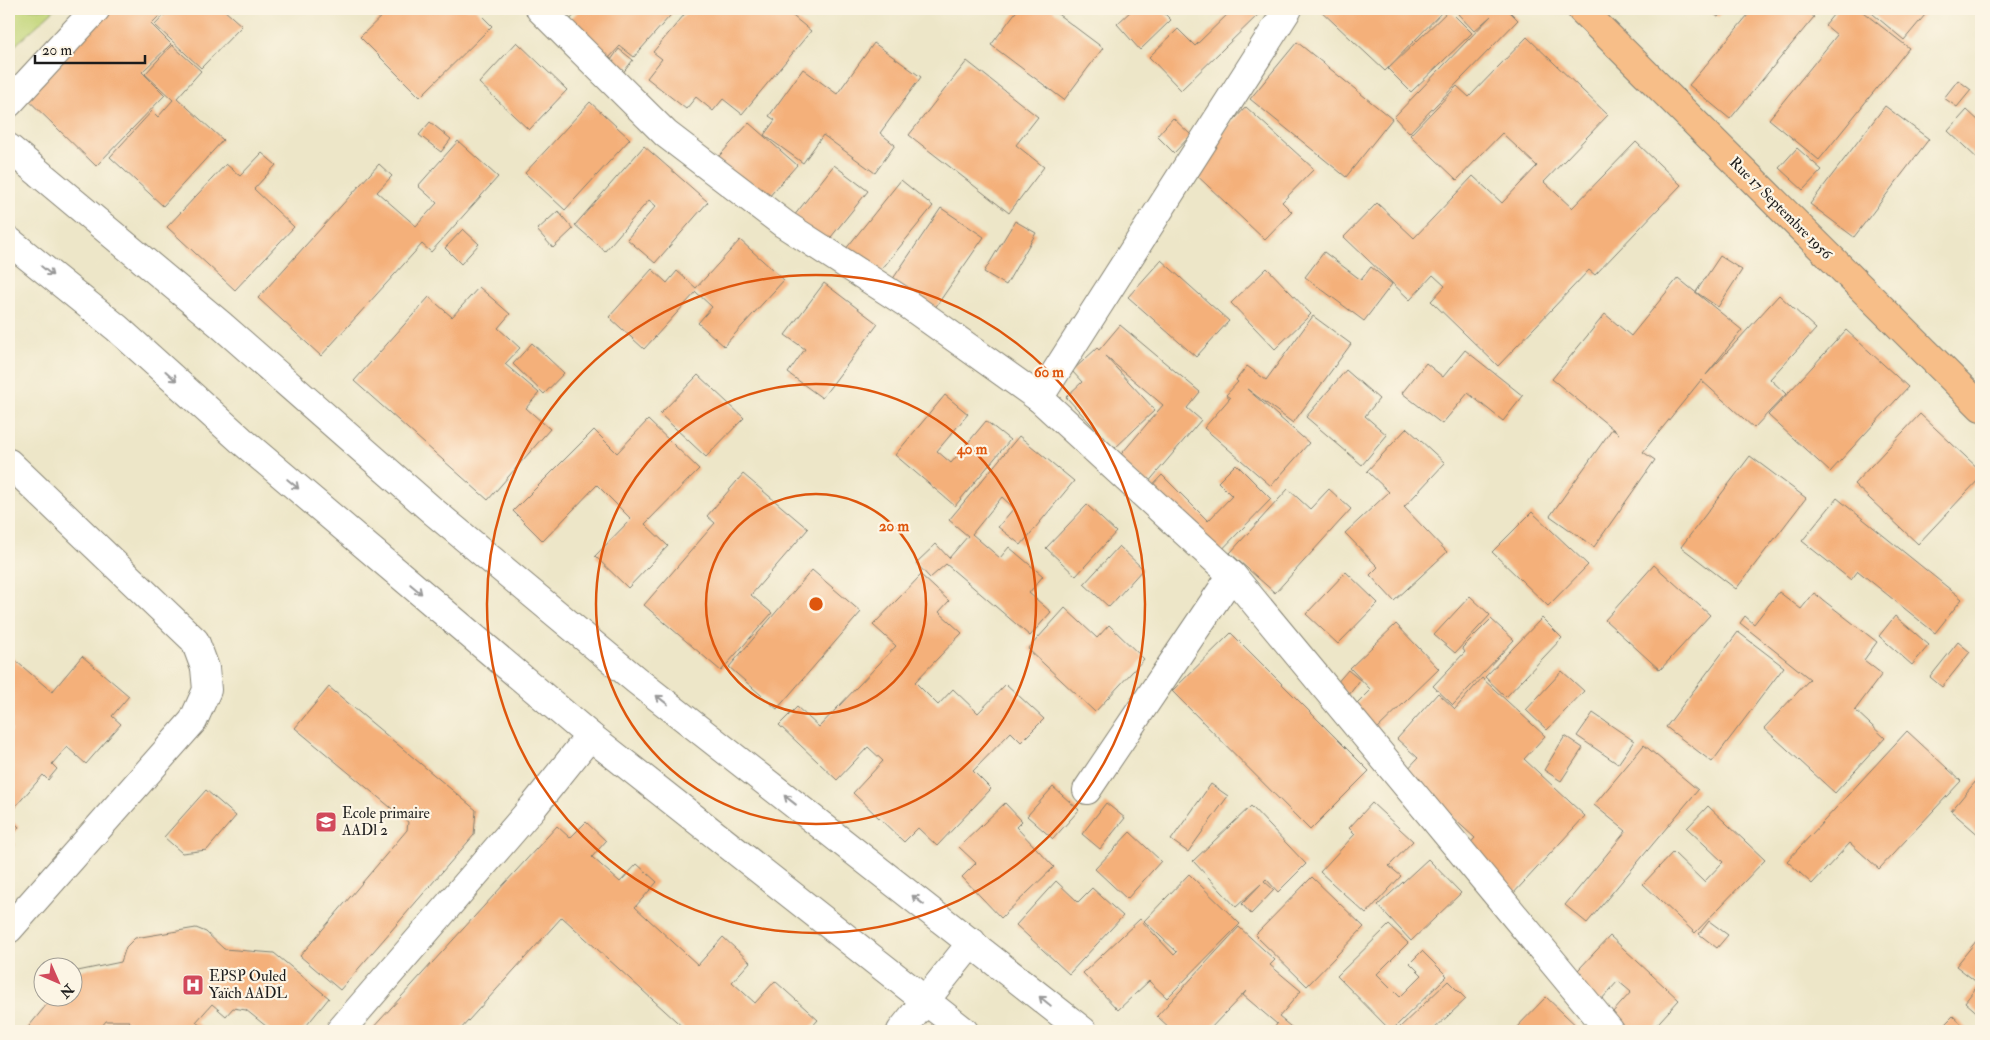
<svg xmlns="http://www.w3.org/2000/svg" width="1990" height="1040" font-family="'IM FELL Double Pica',serif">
<rect width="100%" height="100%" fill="#fcf5e5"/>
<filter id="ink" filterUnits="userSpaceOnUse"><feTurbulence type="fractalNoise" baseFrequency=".02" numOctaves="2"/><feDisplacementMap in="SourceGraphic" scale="10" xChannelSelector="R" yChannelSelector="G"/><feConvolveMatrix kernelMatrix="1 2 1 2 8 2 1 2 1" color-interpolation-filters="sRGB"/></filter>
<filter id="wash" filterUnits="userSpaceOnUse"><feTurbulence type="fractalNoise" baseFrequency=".0096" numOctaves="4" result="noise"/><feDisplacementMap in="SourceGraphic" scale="20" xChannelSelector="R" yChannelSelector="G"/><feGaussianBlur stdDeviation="1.12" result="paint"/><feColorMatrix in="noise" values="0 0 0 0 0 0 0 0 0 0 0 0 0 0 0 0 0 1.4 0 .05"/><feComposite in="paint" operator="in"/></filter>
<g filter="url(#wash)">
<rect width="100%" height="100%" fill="#ede6c8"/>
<polygon fill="#c2d679" stroke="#6f794a" points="9,9 55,9 9,51"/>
<g id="blocks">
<g fill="#f4b07a">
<polygon points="111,9 166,9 151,24 171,44 142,72 165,95 96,166 16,88 87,32"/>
<polygon points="170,9 223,9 242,26 201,68 155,25"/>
<polygon points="389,9 475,9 492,26 420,97 360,37"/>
<polygon points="580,9 676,9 634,57 620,46 609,58 568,22"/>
<polygon points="689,9 748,9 754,14 758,9 791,9 788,12 811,31 742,114 723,99 713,111 696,97 686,109 647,78 662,59 653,52"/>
<polygon points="1018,9 1051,9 1103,48 1064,100 991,45"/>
<polygon points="1133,9 1160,9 1171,20 1140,50 1117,24"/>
<polygon points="1233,9 1264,9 1181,90 1149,57 1178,29 1195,46"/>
<polygon points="1319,9 1445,9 1385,71"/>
<polygon points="1464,9 1507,9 1518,20 1409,133 1394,117 1491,16 1474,31 1458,14"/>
<polygon points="1707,9 1725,9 1718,17"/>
<polygon points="1753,9 1804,9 1814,17 1730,119 1689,85"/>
<polygon points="1838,9 1859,9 1909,48 1819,160 1769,119 1837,35 1825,25"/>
<polygon points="1867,9 1930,9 1904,40"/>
<polygon points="1449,10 1472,33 1411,92 1388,69"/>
<polygon points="1527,37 1608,115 1544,182 1572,208 1636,142 1681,185 1595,275 1589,270 1498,366 1431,301 1445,286 1433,275 1410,300 1344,237 1377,203 1414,238 1473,176 1502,203 1537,166 1502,133 1457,180 1410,135 1457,86 1469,97"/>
<polygon points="517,42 567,90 529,130 479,83"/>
<polygon points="1297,42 1392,119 1346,177 1250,99"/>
<polygon points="874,43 921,77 880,133 895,145 875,173 823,135 803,163 764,135 775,120 769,116 803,69 837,94"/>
<polygon points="172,45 201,71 177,98 223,140 163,206 110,157 152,111 158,117 173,100 145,74"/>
<polygon points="619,49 633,60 622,74 608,64"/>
<polygon points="967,61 1038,117 1016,145 1044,167 1009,213 909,135"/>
<polygon points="1958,80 1971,90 1957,107 1944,98"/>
<polygon points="590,102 630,139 565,210 525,173"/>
<polygon points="1885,106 1929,139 1854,237 1810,204"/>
<polygon points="1246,107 1314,169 1282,202 1292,212 1265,240 1189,168"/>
<polygon points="1967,110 1981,123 1981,162 1948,131"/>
<polygon points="1173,118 1191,135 1174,153 1157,136"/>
<polygon points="430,122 451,139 441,152 419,135"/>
<polygon points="749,123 797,165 760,207 712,164"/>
<polygon points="458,141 498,177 431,252 422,244 321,356 258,298 379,164 392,176 377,192 416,226 437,203 418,186"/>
<polygon points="644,146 708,202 655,263 627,239 656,206 649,200 605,251 575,225"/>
<polygon points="1797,148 1822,170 1803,190 1779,168"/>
<polygon points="262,153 276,165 254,189 294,227 235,290 167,227 226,164 240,176"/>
<polygon points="834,165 868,191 823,247 790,221"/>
<polygon points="901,180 933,206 873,280 841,255"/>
<polygon points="941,208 984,237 928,318 886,289"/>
<polygon points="558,211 573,229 553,248 537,230"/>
<polygon points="1015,221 1036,233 1006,285 984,272"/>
<polygon points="463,229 479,244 461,264 445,248"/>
<polygon points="740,240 784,280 724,346 698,323 712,307 696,292 644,349 609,317 652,269 667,283 677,271 696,288"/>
<polygon points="1324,252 1361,280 1371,267 1392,284 1364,321 1305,277"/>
<polygon points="1720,256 1742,270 1718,307 1696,292"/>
<polygon points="1161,260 1229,321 1196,357 1128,297"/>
<polygon points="1267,268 1311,314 1275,349 1231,303"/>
<polygon points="1678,278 1742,330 1706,375 1779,295 1816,329 1770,379 1786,394 1754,428 1701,380 1643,452 1655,460 1594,547 1550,516 1612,429 1619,434 1552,379 1605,314 1631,336"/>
<polygon points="824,283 878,324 822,398 788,373 805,349 785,335"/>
<polygon points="479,287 510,314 498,328 520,348 505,364 539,393 526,408 550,429 488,500 354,381 429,297 452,317"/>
<polygon points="1313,316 1351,344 1293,423 1247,389 1309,443 1271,486 1204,428 1230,398 1226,395 1238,382 1236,380 1247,366 1266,380"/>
<polygon points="1120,325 1200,392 1187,408 1201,420 1147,484 1117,459 1163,405 1105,356 1155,410 1114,449 1066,397 1082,382 1072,371 1097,348 1099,350"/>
<polygon points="1846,330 1908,387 1830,472 1768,415"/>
<polygon points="532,343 564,373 544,394 513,364"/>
<polygon points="1465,350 1523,396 1503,421 1468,393 1442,424 1402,393 1426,363 1443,377"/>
<polygon points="1346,370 1379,399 1365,416 1387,435 1362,465 1306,417"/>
<polygon points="698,375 744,418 706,457 660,414"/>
<polygon points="945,395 968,414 937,451 951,463 986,421 1010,440 955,506 895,455"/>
<polygon points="1920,414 1981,471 1981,477 1918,544 1854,484"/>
<polygon points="648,420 699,469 645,524 668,546 628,588 595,556 631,519 597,485 543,541 513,511 594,430 617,453"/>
<polygon points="1407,428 1445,463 1404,507 1447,552 1394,601 1370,575 1378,567 1345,533 1389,492 1367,471"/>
<polygon points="1019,436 1074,481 1021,545 998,527 1014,508 1002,497 972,534 1000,558 1009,547 1043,576 1029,593 1051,612 1030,636 946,564 930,578 916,563 936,544 949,558 968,536 949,520"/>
<polygon points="1750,456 1806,498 1736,589 1681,547"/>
<polygon points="1236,464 1271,499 1211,561 1143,495 1162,475 1208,521 1232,496 1218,482"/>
<polygon points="743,474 808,529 751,595 772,613 721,671 644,605 715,523 707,516"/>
<polygon points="1288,489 1310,509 1329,489 1351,509 1275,593 1230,553"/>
<polygon points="1837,498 1962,599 1935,633 1858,571 1851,580 1802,541"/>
<polygon points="1087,505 1116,532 1076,576 1046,548"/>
<polygon points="1532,512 1588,565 1548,606 1492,552"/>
<polygon points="1119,546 1143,569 1109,607 1084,584"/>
<polygon points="1654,565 1710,615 1660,670 1605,620"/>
<polygon points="812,570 861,612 777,709 729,667"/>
<polygon points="1346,572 1378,603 1338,644 1306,614"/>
<polygon points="921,575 949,601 939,612 962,633 915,682 938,705 953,689 978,713 1006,684 1044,719 1021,742 1011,732 973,771 991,789 937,846 918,828 904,842 853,793 883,761 868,747 837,780 779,725 797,707 819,727 896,646 873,625"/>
<polygon points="1779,592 1801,609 1814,593 1877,642 1864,660 1882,674 1855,710 1885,738 1835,793 1764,728 1810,679 1740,623 1745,616 1754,624"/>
<polygon points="1470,596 1490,615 1455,653 1434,635"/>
<polygon points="1065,608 1097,638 1109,625 1144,659 1095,712 1028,649"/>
<polygon points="1895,616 1929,645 1912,665 1879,636"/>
<polygon points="1542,618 1562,638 1506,697 1485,677"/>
<polygon points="1491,619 1514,640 1453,705 1433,686 1465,652 1462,648"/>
<polygon points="1396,624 1439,669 1374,732 1352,709 1371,690 1350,668"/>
<polygon points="1738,632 1784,667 1712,762 1666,727"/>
<polygon points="1231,633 1369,771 1310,830 1172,691"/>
<polygon points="1958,642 1970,652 1942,687 1930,677"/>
<polygon points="9,655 52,692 82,656 129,696 112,716 121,724 86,764 67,747 52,764 57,769 48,780 43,775 9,814 9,734 12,730 9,727"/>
<polygon points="1348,670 1360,680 1349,695 1336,684"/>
<polygon points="1562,671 1584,691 1547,730 1526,710"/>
<polygon points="1482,678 1545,736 1524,759 1585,816 1512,895 1464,850 1475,838 1404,773 1418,758 1397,739 1438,693 1455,709"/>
<polygon points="329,687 476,810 474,835 340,990 300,956 407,830 408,822 295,728"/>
<polygon points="1593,713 1634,741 1618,764 1577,736"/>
<polygon points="1907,731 1961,781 1879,869 1850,843 1812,884 1787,861"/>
<polygon points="1565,736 1583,748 1561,781 1544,770"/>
<polygon points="1644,745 1698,790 1587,923 1565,905 1626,831 1594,805"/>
<polygon points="1981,775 1981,837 1951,811"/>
<polygon points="1211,784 1228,796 1188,852 1171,840"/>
<polygon points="1053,787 1079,810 1053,839 1027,816"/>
<polygon points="206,790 236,816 207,850 182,853 164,837"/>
<polygon points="1005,803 1022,821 1016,827 1054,867 1001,918 962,877 976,863 959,847"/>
<polygon points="1106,803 1125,818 1100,849 1082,834"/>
<polygon points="1372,803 1413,841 1389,866 1401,876 1366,914 1320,872 1355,834 1349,828"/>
<polygon points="1251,806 1306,864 1278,892 1266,879 1264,881 1274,890 1251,914 1242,904 1261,884 1236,907 1193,861"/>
<polygon points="1708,806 1765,860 1695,933 1643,884 1673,852 1704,882 1723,862 1687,828"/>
<polygon points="9,818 19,827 9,838 15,844 9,852"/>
<polygon points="586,822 606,841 592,857 620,882 637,864 657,882 635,907 698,965 723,937 750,962 732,982 755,1003 775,981 818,1020 808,1031 687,1031 562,917 459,1031 370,1031 557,826 570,838"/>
<polygon points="1130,832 1161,861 1127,899 1095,869"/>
<polygon points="1428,859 1461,893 1411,941 1378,905"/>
<polygon points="1189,874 1240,924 1167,998 1149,981 1118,1010 1083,973 1140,919 1174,955 1177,952 1144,921"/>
<polygon points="1312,877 1364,927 1307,986 1255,935"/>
<polygon points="1056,881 1078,902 1092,888 1123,916 1069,974 1016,925"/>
<polygon points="1709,921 1728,935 1717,948 1699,934"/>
<polygon points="1389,925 1408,943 1377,974 1400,997 1422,975 1410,963 1422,951 1447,976 1391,1031 1337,976"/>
<polygon points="1239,927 1275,960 1270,965 1301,991 1279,1017 1296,1031 1272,1031 1277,1024 1243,995 1246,991 1208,1031 1173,1031 1157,1016"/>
<polygon points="196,928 206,932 224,949 274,953 329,998 302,1031 272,1031 246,1010 233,1008 226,1016 212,1004 196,1022 207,1031 139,1031 129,1021 106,1021 98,1031 25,1031 52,998 72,998 73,972 121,962 126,947 135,938"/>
<polygon points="1981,935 1981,1016 1965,1002 1979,984 1956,966"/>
<polygon points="1610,936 1679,1000 1651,1031 1613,1031 1603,1023 1631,992 1618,981 1592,1010 1565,984"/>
<polygon points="1448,981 1466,999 1432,1031 1398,1031 1397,1030"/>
<polygon points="1546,997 1582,1031 1513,1031"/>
<polygon points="1953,1016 1969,1031 1938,1031"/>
</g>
</g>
</g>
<g filter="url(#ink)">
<use href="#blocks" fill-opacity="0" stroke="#848172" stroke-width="1"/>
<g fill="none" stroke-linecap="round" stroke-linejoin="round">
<g stroke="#848172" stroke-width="30">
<g id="minor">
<polyline points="540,9 666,134 784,224 906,303 1039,398 1232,575 1610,1031"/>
<polyline points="9,103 96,9"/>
<polyline points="9,148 221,325 434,512 636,680 1083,1031"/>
<polyline points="9,241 117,328 241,440 590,736 964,1031"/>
<polyline points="1039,398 1288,9"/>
<polyline points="9,463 195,641 205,668 207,690 193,721 9,929"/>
<polyline points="1087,790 1232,575"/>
<polyline points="340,1031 533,807 590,736"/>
<polyline points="901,1031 972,942"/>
</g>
</g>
<g stroke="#848172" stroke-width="30">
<polyline id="major" points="1581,9 1981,407"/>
</g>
<use href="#minor" stroke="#fff" stroke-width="28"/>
<use href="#major" stroke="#f7be88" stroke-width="28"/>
</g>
<defs><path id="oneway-shaft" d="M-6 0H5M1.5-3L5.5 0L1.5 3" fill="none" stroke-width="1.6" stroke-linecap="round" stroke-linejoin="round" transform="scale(1.25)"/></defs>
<g stroke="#999">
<use href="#oneway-shaft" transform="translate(47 271) rotate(39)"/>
<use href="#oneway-shaft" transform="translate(171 376) rotate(42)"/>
<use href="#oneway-shaft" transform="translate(293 484) rotate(40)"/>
<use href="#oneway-shaft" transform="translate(416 589) rotate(40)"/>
<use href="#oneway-shaft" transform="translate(662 700) rotate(-142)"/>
<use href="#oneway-shaft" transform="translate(790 800) rotate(-142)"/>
<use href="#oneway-shaft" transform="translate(918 900) rotate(-142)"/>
<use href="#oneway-shaft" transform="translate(1045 1001) rotate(-141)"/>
</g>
</g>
<g fill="none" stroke="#de560d" stroke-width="2.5">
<circle cx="816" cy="604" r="110"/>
<circle cx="816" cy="604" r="220"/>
<circle cx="816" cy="604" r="329"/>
</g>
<defs>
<g id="school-square" transform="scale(1.125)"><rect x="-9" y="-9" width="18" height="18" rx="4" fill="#d1495b" stroke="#fcf5e5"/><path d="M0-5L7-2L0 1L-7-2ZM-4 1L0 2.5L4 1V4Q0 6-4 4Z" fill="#fff"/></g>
<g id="hospital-square" transform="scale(1.125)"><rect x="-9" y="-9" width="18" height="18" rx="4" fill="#d1495b" stroke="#fcf5e5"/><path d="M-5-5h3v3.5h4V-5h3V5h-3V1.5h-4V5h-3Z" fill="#fff"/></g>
</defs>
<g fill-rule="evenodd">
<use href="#school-square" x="326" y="822"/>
<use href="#hospital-square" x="193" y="985"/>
</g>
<g text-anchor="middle" stroke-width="4.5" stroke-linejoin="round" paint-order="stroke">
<g font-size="15" fill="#1c1c1c" stroke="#fcf5e5">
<text transform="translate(1781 208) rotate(45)" y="5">Rue 17 Septembre 1956</text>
</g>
<g font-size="15" fill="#1c1c1c" stroke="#fcf5e5" text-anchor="start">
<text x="342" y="818">Ecole primaire<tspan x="342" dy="17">AADl 2</tspan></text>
<text x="209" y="981">EPSP Ouled<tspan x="209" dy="17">Yaïch AADL</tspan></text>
</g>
</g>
<circle cx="816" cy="604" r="8" fill="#de560d" stroke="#fcf5e5" stroke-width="2.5"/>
<g font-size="15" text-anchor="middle" font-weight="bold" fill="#de560d" stroke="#fcf5e5" stroke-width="4.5" stroke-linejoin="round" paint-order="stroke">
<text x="1049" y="377">60 m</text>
<text x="972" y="454">40 m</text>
<text x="894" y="531">20 m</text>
</g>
<rect width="1990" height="1040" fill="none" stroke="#fcf5e5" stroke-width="30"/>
<g transform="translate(58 982) rotate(135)"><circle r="24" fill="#fcf5e5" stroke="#a29e95"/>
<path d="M0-4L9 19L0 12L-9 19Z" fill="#d1495b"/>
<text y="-8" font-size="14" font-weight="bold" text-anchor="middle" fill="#1c1c1c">N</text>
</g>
<path d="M35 55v8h110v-8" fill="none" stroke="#1c1c1c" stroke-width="2.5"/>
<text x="42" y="55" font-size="15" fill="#1c1c1c" stroke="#fcf5e5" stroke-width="4" paint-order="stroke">20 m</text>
</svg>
